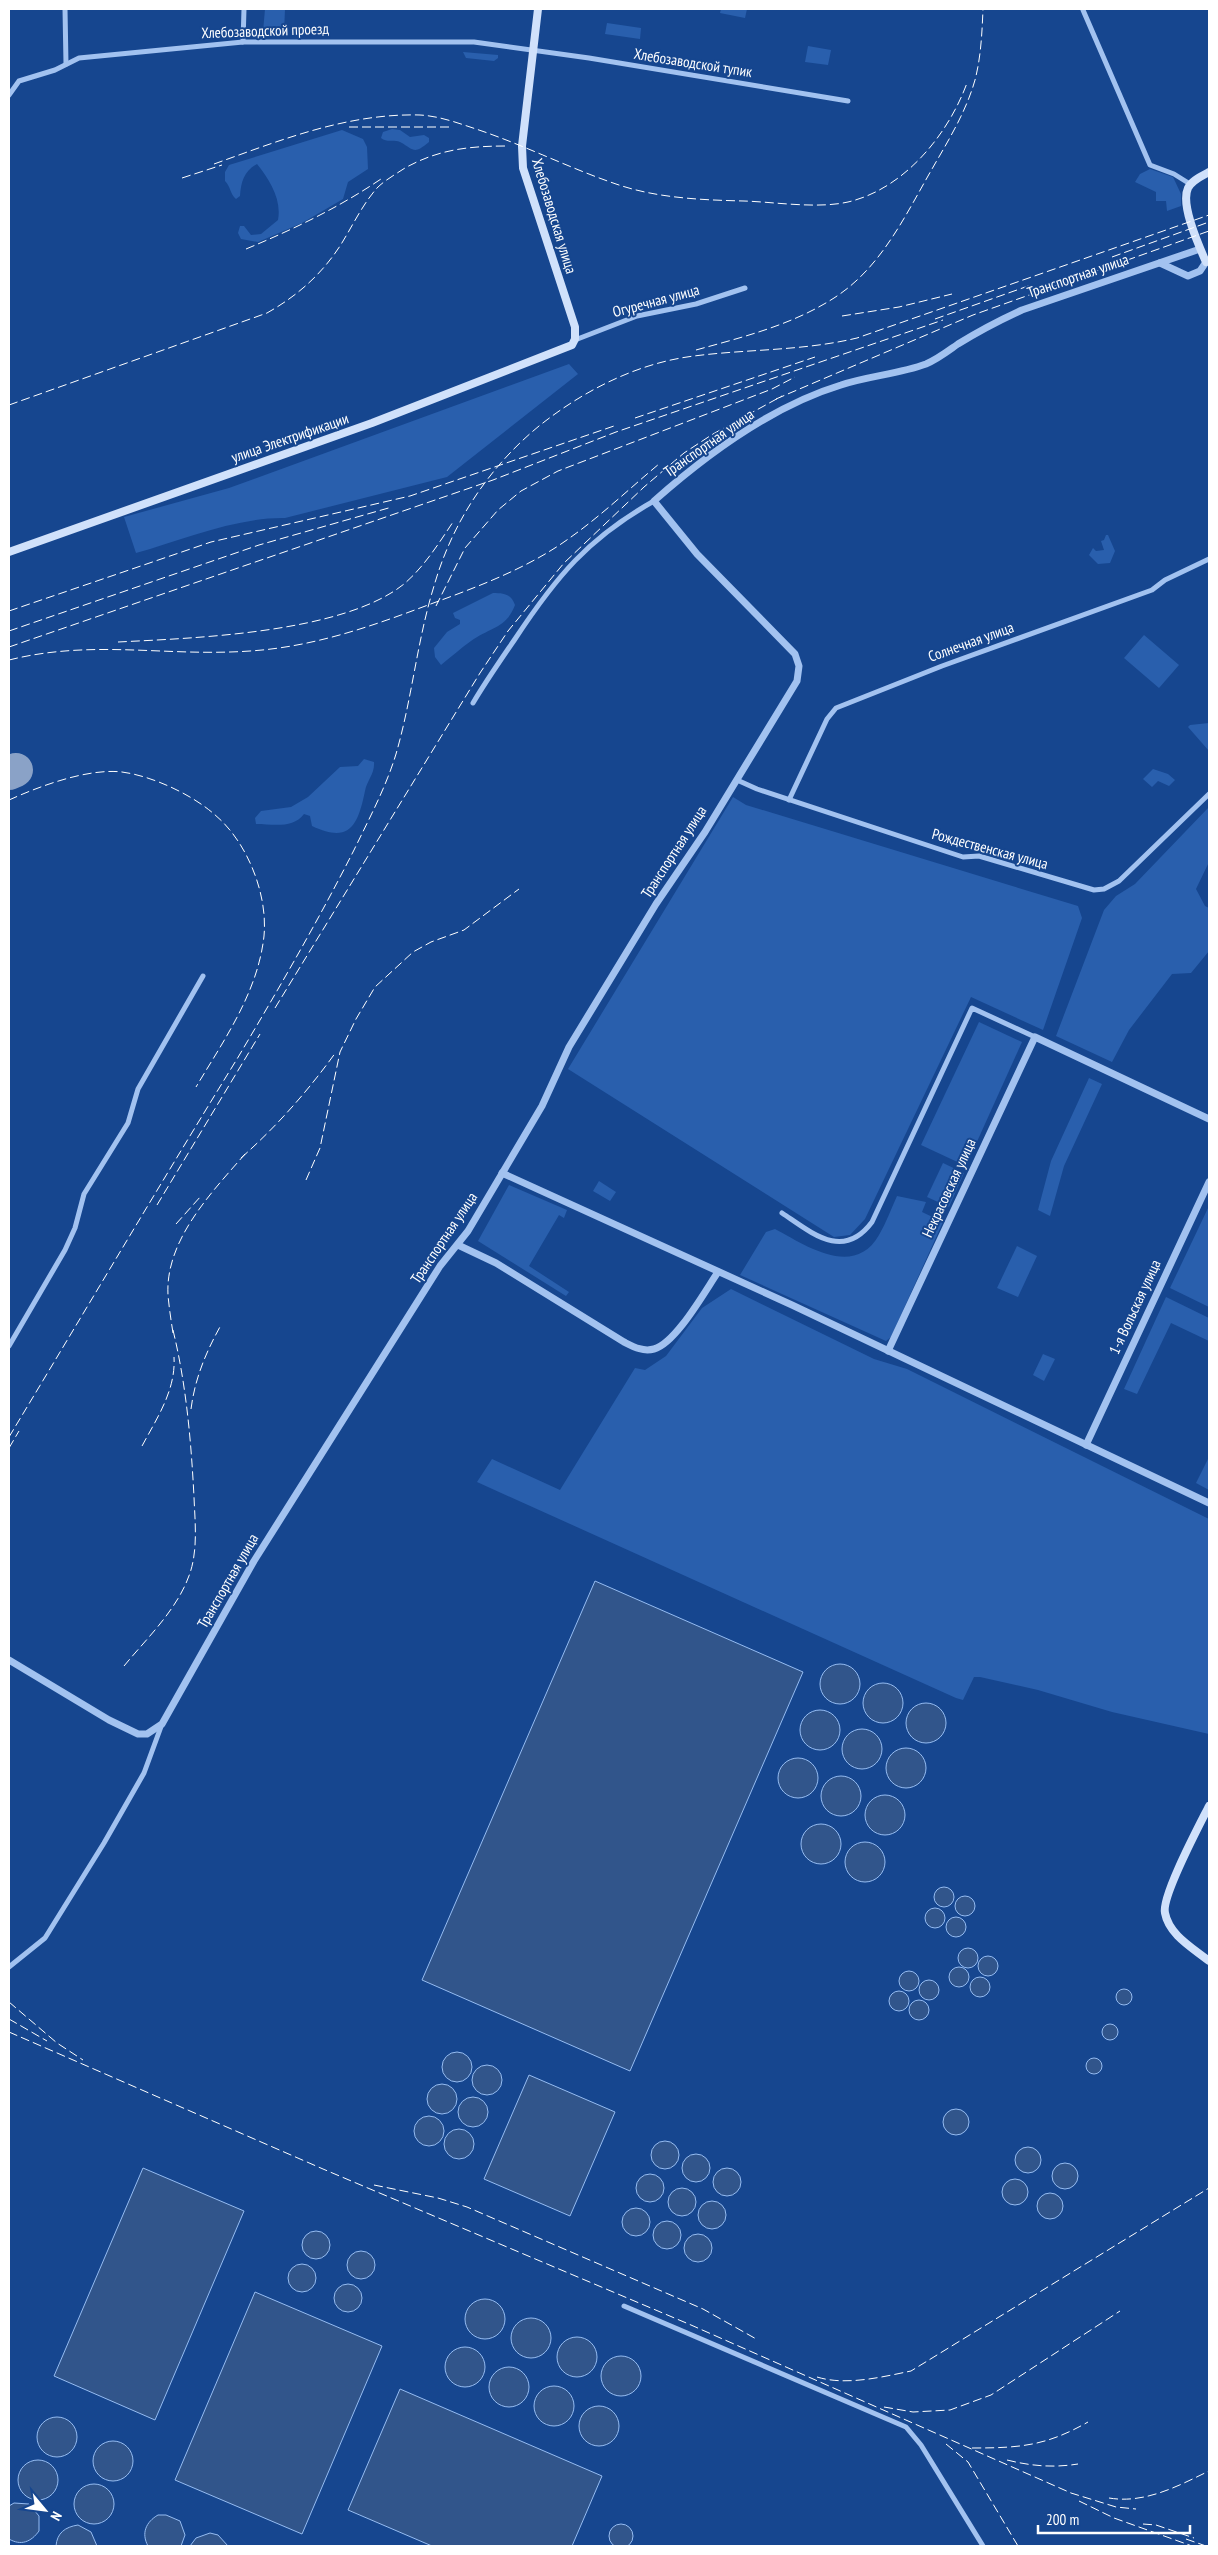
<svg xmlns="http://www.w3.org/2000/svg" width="1218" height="2555" font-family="'PT Sans Narrow',sans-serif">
<rect width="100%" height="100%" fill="#16468f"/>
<g fill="#295fad">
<polygon points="265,9 285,9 284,33 263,32"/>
<polygon points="721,9 747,9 745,18 720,13"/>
<polygon points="607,23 641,28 640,39 605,34"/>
<polygon points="808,46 831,50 828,65 805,62"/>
<polygon points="463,52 498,55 498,58 494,61 466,58"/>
<path d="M392 129 400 130 410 137 424 135 429 138V142C413 155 415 150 400 142 393 139 387 143 381 138L383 132Z"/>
<path d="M342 130 363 139 367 147 368 169 348 182 343 199 302 223 258 242 241 239 238 233 240 226H244L251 235 261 234 278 220C282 199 269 179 257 164 244 171 241 182 240 196L236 199C230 194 231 187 225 181V172L229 165Z"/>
<polygon points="1150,169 1173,177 1181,194 1181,206 1167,211 1166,201 1156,201 1156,192 1135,182 1140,174"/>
<path d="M569 364 578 374 447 477 285 518C237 517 182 540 136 553L124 517 229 488Z"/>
<polygon points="1106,535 1108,535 1115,551 1110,563 1098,564 1089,555 1093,548 1096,551 1104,550 1101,541 1104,540"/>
<path d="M493 593C504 593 511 594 515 605 506 629 490 627 471 641 461 648 451 657 441 665L435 657 434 648 447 632 460 624V620L455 618 453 613Z"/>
<polygon points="1144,635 1179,665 1159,688 1124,658"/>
<polygon points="1209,723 1209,751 1188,727 1190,725"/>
<path d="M364 759 374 762C375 774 367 780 365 791 358 825 350 844 312 826L310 816 304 814C293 829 273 824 256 824L255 818 261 811 291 807 308 797 340 767 358 766Z"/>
<polygon points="1153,769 1168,774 1175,780 1169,786 1158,781 1152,787 1143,779"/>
<polygon points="733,797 746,805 1078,906 1082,918 1043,1030 971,997 865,1219 850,1235 834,1237 568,1069"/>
<polygon points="1209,807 1209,862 1196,889 1205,906 1209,908 1209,951 1191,973 1172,974 1129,1030 1112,1062 1056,1036 1104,910 1116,896 1135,884"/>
<polygon points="979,1022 1022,1042 966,1166 921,1145"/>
<polygon points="1089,1078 1102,1084 1064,1166 1050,1216 1038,1210 1051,1161"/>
<polygon points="943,1163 964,1173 949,1207 927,1197"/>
<polygon points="599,1181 616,1192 610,1201 593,1191"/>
<polygon points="509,1185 567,1210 564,1218 559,1215 529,1266 569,1292 566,1296 478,1241"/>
<path d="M897 1196 926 1202 922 1212 943 1222 891 1337 886 1341 740 1275 766 1232 775 1229C805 1245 854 1279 879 1235 886 1223 891 1209 897 1196Z"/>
<polygon points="1209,1206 1209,1307 1170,1288"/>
<polygon points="1017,1246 1037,1256 1018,1297 997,1288"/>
<polygon points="731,1289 874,1359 907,1369 1209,1519 1209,1734 1112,1712 1038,1690 980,1677 974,1677 963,1700 956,1698 477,1482 492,1459 560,1490 635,1368 645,1370 666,1356 702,1308"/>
<polygon points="1166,1297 1209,1318 1209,1341 1171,1323 1137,1394 1124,1389"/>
<polygon points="1043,1354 1055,1359 1044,1381 1033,1375"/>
<polygon points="1209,1457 1209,1490 1196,1483"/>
</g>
<g fill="#31558b" stroke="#95bcf2">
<polygon points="595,1581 803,1672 630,2071 422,1980"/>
<circle cx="840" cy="1684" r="20"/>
<circle cx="883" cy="1703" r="20"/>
<circle cx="926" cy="1723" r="20"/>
<circle cx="820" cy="1730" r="20"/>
<circle cx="862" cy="1749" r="20"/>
<circle cx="906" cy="1768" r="20"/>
<circle cx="798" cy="1778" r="20"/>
<circle cx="841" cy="1796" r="20"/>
<circle cx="885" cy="1815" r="20"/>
<circle cx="821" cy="1844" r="20"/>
<circle cx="865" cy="1862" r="20"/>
<circle cx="944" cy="1897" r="10"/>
<circle cx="965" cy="1906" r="10"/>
<circle cx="935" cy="1918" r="10"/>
<circle cx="956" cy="1927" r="10"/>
<circle cx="968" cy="1958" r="10"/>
<circle cx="988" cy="1966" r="10"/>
<circle cx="959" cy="1977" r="10"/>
<circle cx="909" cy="1981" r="10"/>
<circle cx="980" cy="1987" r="10"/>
<circle cx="929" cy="1990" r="10"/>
<circle cx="1124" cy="1997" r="8"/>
<circle cx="899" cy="2001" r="10"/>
<circle cx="919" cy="2010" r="10"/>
<circle cx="1110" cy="2032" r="8"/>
<circle cx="457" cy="2067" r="15"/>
<circle cx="1094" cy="2066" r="8"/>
<circle cx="487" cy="2080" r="15"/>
<polygon points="529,2075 615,2112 570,2216 484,2179"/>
<circle cx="442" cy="2099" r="15"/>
<circle cx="473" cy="2112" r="15"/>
<circle cx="956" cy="2122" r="13"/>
<circle cx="429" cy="2131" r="15"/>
<circle cx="459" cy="2144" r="15"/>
<circle cx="665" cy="2155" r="14"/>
<circle cx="1028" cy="2160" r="13"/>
<circle cx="696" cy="2168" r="14"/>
<circle cx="1065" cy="2176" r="13"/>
<circle cx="727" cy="2182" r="14"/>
<polygon points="143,2168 244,2211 155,2420 54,2376"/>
<circle cx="650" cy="2188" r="14"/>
<circle cx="1015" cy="2192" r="13"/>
<circle cx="682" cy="2202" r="14"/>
<circle cx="1050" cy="2206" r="13"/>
<circle cx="712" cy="2215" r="14"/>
<circle cx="636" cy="2222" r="14"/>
<circle cx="667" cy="2235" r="14"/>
<circle cx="316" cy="2245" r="14"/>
<circle cx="698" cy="2248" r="14"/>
<circle cx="361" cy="2265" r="14"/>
<circle cx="302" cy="2278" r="14"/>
<circle cx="348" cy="2298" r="14"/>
<polygon points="255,2292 382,2346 302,2534 175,2480"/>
<circle cx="485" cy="2319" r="20"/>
<circle cx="531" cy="2338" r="20"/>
<circle cx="577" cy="2357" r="20"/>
<circle cx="465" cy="2367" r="20"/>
<circle cx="621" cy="2376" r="20"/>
<circle cx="509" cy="2387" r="20"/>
<circle cx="554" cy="2406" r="20"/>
<polygon points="400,2389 602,2476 572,2546 432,2546 348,2510"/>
<circle cx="599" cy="2426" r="20"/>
<circle cx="57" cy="2437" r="20"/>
<circle cx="113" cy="2461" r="20"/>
<circle cx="38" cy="2480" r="20"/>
<circle cx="94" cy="2504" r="20"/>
<path d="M14 2503 29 2504 39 2516V2531C31 2542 21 2546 9 2539V2506Z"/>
<path d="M158 2515H166L180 2521 185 2535 181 2546H148C141 2533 146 2522 158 2515Z"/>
<circle cx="621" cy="2536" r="12"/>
<path d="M78 2525 91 2532 97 2546H56C57 2533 65 2527 78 2525Z"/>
<polygon points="210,2533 218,2535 228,2546 190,2546 196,2538"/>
</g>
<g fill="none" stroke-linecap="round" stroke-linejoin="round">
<polyline stroke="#8aa2c7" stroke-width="34" points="9,773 16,770"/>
<g stroke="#a2c2f0" stroke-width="5">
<polyline points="65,9 66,64"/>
<polyline points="1083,10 1150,165 1174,174 1190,184"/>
<polyline points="243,42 244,9"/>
<polyline points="9,95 19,81 55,70 79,58 243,42 474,42 589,58 848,101"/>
<polyline points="575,340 637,316 696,304 745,288"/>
<path d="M473 703C486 681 500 661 515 639 556 577 588 538 654 501"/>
<polyline points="737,780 757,789 963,857 979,856 1094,890 1104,889 1119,881 1209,794"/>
<polyline points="789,800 827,719 836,708 942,666 1152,590 1165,580 1209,559"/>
<path d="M782 1213C812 1233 843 1261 872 1222L972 1008 1035 1037"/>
<polyline points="9,1346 65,1250 75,1228 84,1194 128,1123 138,1089 203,976"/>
<polyline points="9,1967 45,1938 104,1843 144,1773 162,1724"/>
<polyline points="624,2306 906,2427 921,2445 983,2546"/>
</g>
<g stroke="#a2c2f0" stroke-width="7">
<polyline points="1160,263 1188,276 1200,271 1206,262"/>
<polyline points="502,1173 792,1305 1209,1503"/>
<path d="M458 1245 496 1263 624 1342C634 1347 643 1352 654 1349 676 1343 705 1291 718 1272"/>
<polyline points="888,1351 1035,1037 1209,1119"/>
<polyline points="1086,1445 1209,1182"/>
<path d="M9 1660 109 1720 138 1734H147L162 1724 254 1561 440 1266 468 1231 542 1106 569 1047 656 904 705 832 797 681 799 666 795 654 697 554 654 501C707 454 772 406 841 385 868 376 899 374 926 364 938 359 948 351 958 344 979 331 1000 320 1022 310L1200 249"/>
</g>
<g stroke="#d0e1fb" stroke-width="8">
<path d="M1206 262C1199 246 1180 205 1188 188 1192 180 1202 176 1209 172"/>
<polyline points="9,552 372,423 572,345 575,339 575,327 523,168 522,146 538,9"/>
<path d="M1209 1806C1200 1824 1161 1897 1165 1913 1169 1935 1193 1948 1209 1961"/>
</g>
<g stroke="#fff" stroke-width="1" stroke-dasharray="9 4" stroke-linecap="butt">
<polyline points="349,127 451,127"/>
<path d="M214 164C281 140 348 113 420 115 439 116 458 123 476 129 524 145 569 168 616 184 656 198 701 200 744 201 775 202 817 209 848 202 904 189 948 135 967 83"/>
<polyline points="182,178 222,165"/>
<path d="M246 249C294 229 338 208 381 179"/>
<polyline points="1112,257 1209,222"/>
<polyline points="842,316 899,307 952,294"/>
<polyline points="935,319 1031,285"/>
<path d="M696 350C743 337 792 325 834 298 881 268 905 216 932 169 948 141 966 112 975 80 981 57 982 33 983 9"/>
<polyline points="776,399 973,315 1209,231"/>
<path d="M9 405 267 313C297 296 321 275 340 246 352 227 362 205 377 188 385 180 396 174 405 168 439 149 470 146 508 146"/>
<polyline points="635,418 815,357"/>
<polyline points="436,606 465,548 498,510 521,491 558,471 772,389 795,377"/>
<polyline points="9,611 211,542 410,496 614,426"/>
<polyline points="9,631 259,545 392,507"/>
<path d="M118 642C196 638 343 633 404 584 424 567 439 543 453 522"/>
<polyline points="9,647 493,480 616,432 943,320"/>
<path d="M9 660C93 639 166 657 250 651 312 647 370 627 428 605 477 587 529 568 571 537 602 515 630 488 659 464"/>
<path d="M9 800C40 786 88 768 122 772 152 776 191 794 214 814 247 841 268 894 264 936 258 992 224 1040 196 1087"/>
<polyline points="275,1008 480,673 508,631 564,563 644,487 684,453 713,434 782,396"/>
<path d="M241 1158C277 1126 308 1091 336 1052"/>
<polyline points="306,1180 320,1148 340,1052 356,1019 375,987 413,952 431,942 464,930 519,889"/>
<polyline points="157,1205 260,1034"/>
<polyline points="176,1224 201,1196"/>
<path d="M173 1333C171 1320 169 1307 168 1295 165 1240 212 1192 245 1154"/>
<path d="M191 1409C195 1378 206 1352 221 1325"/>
<path d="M9 1437C85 1311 160 1184 237 1059 278 990 318 921 354 850 369 819 386 787 396 754 412 699 417 641 434 586 452 523 488 468 539 426 583 391 637 363 694 356 748 349 803 351 857 338L1209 215"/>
<path d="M142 1446C157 1418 176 1390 174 1357"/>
<polyline points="9,1448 19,1431"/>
<path d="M124 1666C147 1638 178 1609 190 1573 198 1549 195 1522 194 1497 191 1439 186 1382 172 1326"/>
<polyline points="9,2002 57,2043 83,2060"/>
<polyline points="9,2019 47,2041"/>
<polyline points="9,2032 323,2169 691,2325 1071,2493 1116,2507 1136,2509"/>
<polyline points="374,2185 438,2198 467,2207 703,2309 758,2340"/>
<path d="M817 2377C846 2386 882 2377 911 2371L1209 2188"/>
<polyline points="884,2407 913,2412 950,2410 991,2395 1120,2311"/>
<polyline points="946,2444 968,2462 1018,2546"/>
<path d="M972 2448C1020 2448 1046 2446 1088 2422"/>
<path d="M1007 2460C1031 2466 1053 2468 1078 2464"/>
<path d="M1109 2498C1145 2504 1178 2486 1209 2471"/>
<polyline points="1079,2501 1114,2518 1192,2546"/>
<polyline points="1143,2524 1156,2525 1194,2538"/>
<polyline points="1186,2539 1206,2546"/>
</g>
</g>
<g text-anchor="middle" stroke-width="4" stroke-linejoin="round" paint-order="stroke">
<g font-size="15" fill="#fff" stroke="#16468f">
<text transform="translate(265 31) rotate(-2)" y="5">Хлебозаводской проезд</text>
<text transform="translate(693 63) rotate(9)" y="5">Хлебозаводской тупик</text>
<text transform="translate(554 216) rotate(73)" y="5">Хлебозаводская улица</text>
<text transform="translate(1078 276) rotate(-19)" y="5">Транспортная улица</text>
<text transform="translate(656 301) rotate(-15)" y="5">Огуречная улица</text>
<text transform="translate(290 438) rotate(-19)" y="5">улица Электрификации</text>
<text transform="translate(709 443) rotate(-35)" y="5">Транспортная улица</text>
<text transform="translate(971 642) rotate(-20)" y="5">Солнечная улица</text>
<text transform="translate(990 849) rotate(15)" y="5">Рождественская улица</text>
<text transform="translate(674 852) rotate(-57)" y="5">Транспортная улица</text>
<text transform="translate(949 1188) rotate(-65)" y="5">Некрасовская улица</text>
<text transform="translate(444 1238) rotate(-56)" y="5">Транспортная улица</text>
<text transform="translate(1135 1307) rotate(-65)" y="5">1-я Вольская улица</text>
<text transform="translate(228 1581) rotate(-60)" y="5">Транспортная улица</text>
</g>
</g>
<rect width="1218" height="2555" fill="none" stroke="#ffffff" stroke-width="20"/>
<g transform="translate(45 2510) rotate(119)" stroke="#16468f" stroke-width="4" paint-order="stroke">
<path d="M0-4L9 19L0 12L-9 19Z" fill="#ffffff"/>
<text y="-8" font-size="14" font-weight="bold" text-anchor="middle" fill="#ffffff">N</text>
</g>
<path d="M1038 2525v8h152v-8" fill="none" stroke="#ffffff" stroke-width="2.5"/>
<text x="1046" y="2525" font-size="15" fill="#ffffff" stroke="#16468f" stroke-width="4" paint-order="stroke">200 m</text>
</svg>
